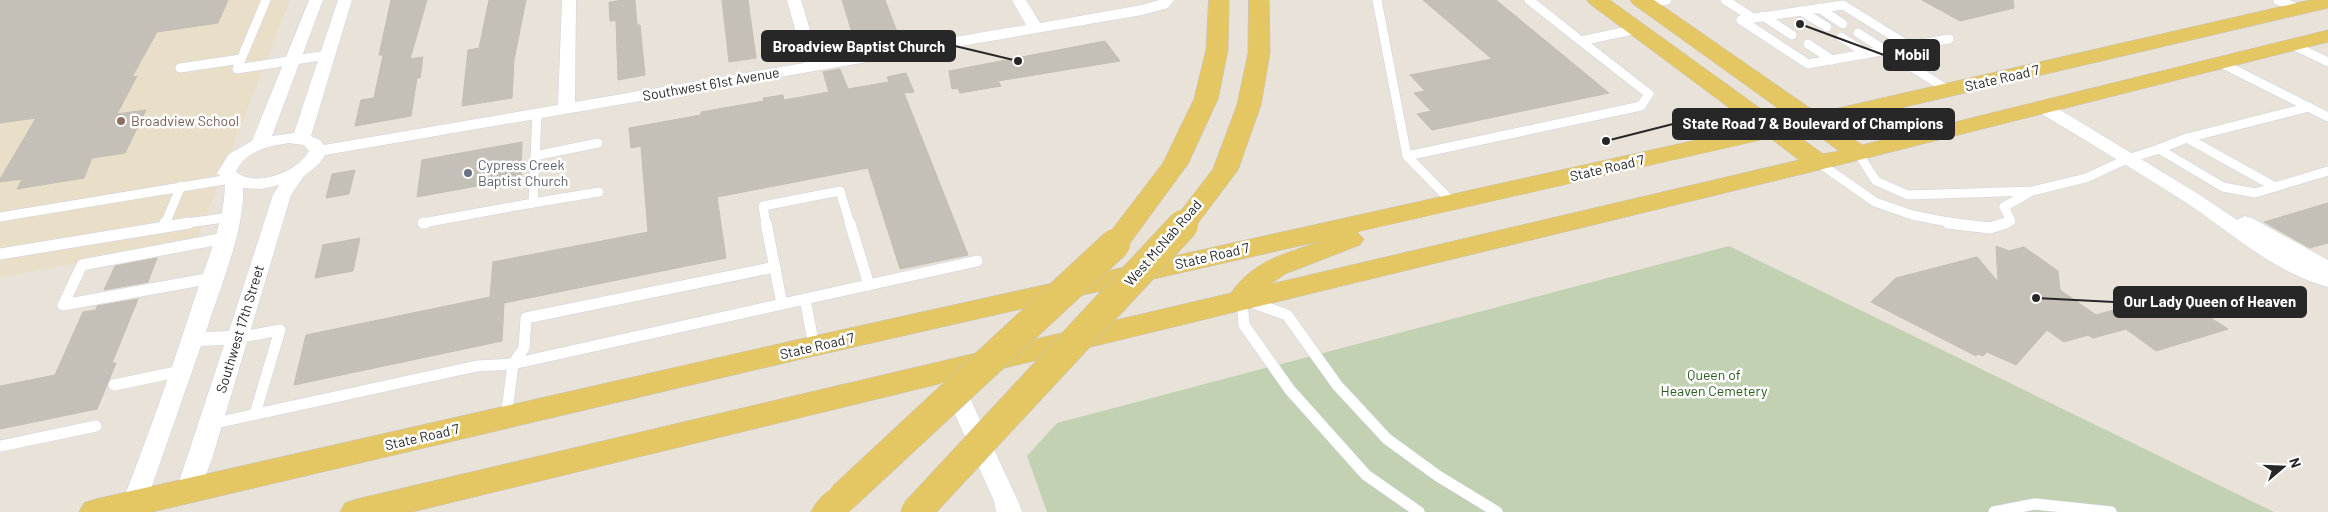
<svg xmlns="http://www.w3.org/2000/svg" width="2328" height="512" font-family="Barlow,sans-serif">
<rect width="100%" height="100%" fill="#e8e2d9"/>
<polygon fill="#e9dfc9" points="0,0 290,0 196,242 0,277"/>
<polygon fill="#c1d1b2" points="1729,246 2274,512 1047,512 1027,456 1057,423"/>
<g fill="#c4c0b8" stroke="#c3beb3">
<polygon points="0,0 228,0 218,23 157,32 132,77 137,76 117,114 146,110 125,153 92,158 84,178 17,189 22,179 0,182 0,179 36,118 0,123"/>
<polygon points="391,0 427,0 410,59 423,57 420,78 417,78 411,116 355,126 361,100 374,98 383,55 379,55"/>
<polygon points="489,0 526,0 514,60 512,98 462,106 468,50 479,48"/>
<polygon points="624,0 635,0 637,25 640,25 645,75 618,80 616,21 610,21 609,2"/>
<polygon points="722,0 748,0 756,58 729,62"/>
<polygon points="842,0 885,0 897,32 854,39"/>
<polygon points="1423,0 1496,0 1609,93 1432,130 1417,114 1431,111 1414,93 1425,91 1410,75 1492,59"/>
<polygon points="1922,0 2013,0 2014,8 1960,21"/>
<polygon points="1105,41 1120,61 998,81 1001,86 960,93 958,88 952,89 949,71"/>
<polygon points="840,69 848,89 889,82 887,77 906,73 914,92 904,93 968,255 900,269 868,168 717,197 726,258 504,303 502,341 294,385 306,335 490,297 493,262 648,232 641,146 631,148 629,128 701,115 701,112 764,101 763,98 783,95 784,100 829,92 823,72"/>
<polygon points="522,142 521,178 417,197 422,160"/>
<polygon points="355,170 349,194 326,198 332,174"/>
<polygon points="2328,203 2328,243 2310,248 2264,222"/>
<polygon points="360,238 353,271 315,278 323,245"/>
<polygon points="1996,246 2009,251 2024,247 2058,271 2060,290 2096,315 2172,293 2228,329 2156,351 2126,329 2093,338 2088,335 2064,342 2047,330 2016,365 1987,352 1983,356 1977,354 1976,356 1871,302 1896,278 1977,257 1998,282"/>
<polygon points="157,258 148,282 104,290 115,266"/>
<polygon points="138,299 112,363 116,363 97,409 0,429 0,386 55,375 83,312 96,310 97,306"/>
</g>
<g fill="none" stroke-linecap="round" stroke-linejoin="round">
<g stroke="#cfd2df" stroke-width="10">
<g id="service-far1">
<polyline points="266,0 237,69 327,55"/>
<polyline points="1377,0 1407,156 1452,202"/>
<polyline points="1529,0 1581,41 1637,29"/>
<polyline points="1725,0 1753,18"/>
<polyline points="2278,0 2299,9"/>
<polyline points="1646,4 1667,0"/>
<polyline points="1819,8 1843,24"/>
<polyline points="1801,11 1827,27"/>
<polyline points="1763,16 1792,35"/>
<polyline points="1741,20 1808,64 1949,39"/>
<polyline points="1741,20 1843,5 1909,46"/>
<polyline points="1858,33 1948,90"/>
<polyline points="1841,37 1867,54"/>
<polyline points="1808,44 1832,60"/>
<polyline points="2293,45 2328,62"/>
<polyline points="2221,63 2328,117"/>
<polyline points="180,68 241,59"/>
<polyline points="537,114 533,203 599,192"/>
<polyline points="2187,138 2275,187"/>
<polyline points="2159,149 2187,138 2309,107"/>
<polyline points="1858,153 1876,181 1908,195 2033,191 2086,178 2125,160 2159,149 2223,187 2255,193 2328,171"/>
<polyline points="535,156 598,143"/>
<polyline points="1407,156 1641,106 1649,94 1581,41"/>
<polyline points="1819,163 1875,202 1912,215 1958,224"/>
<polyline points="0,217 230,179"/>
<polyline points="423,223 533,203"/>
<polyline points="165,224 181,186"/>
<polyline points="180,224 231,217"/>
<polyline points="766,224 763,206 840,191 850,224"/>
<polyline points="2002,224 2011,221 2004,207 2030,192"/>
</g>
</g>
<g stroke="#cfd2df" stroke-width="12">
<g id="service">
<polyline points="423,223 425,223"/>
<polyline points="766,223 782,304"/>
<polyline points="850,223 869,285"/>
<polyline points="1948,223 1990,228 2006,223"/>
<polyline points="164,226 165,223"/>
<polyline points="0,254 189,223"/>
<polyline points="212,278 63,305 82,265 225,238"/>
<polyline points="237,338 280,330 255,414"/>
<polyline points="814,346 805,299 977,261"/>
<polyline points="114,385 181,371"/>
<polyline points="506,418 513,364 524,348 526,318 775,267"/>
<polyline points="211,424 477,366 513,364 805,299"/>
<polyline points="0,446 96,426"/>
<polyline points="1419,512 1366,475 1290,390 1244,325 1242,299 1287,315 1337,385 1387,439 1438,476 1497,512"/>
<polyline points="1994,512 2035,504 2111,512"/>
</g>
</g>
<g stroke="#cfd2df" stroke-width="1">
<g id="minor">
<path d="M309 0H323L272 136 294 133 338 0H352L311 136 320 140 324 145 558 105 562 0H576L575 102 804 63 787 0H801L819 60 1026 25 1012 0H1026L1040 23 1142 5 1159 0H1174L1168 8 1142 15 325 155 319 164 304 176 291 195 212 459 197 498 188 500 179 498 176 491 224 345 201 346 146 503 143 510 136 512 125 510 122 503C149 433 174 363 197 291 209 255 225 221 225 181L217 173 229 154 252 141ZM289 143 304 145 309 151C298 172 256 188 236 172 244 151 269 146 289 143ZM279 185 273 195 229 331 206 332C219 290 245 230 243 188L261 189Z"/>
<path d="M2043 102 2049 103 2200 195 2237 220 2245 216 2252 218 2328 260V287C2274 273 2231 232 2185 202 2137 171 2086 141 2037 111L2034 107 2037 103Z"/>
<polygon points="951,373 959,376 962,381 1018,501 1022,512 996,512 994,501 940,381 943,376"/>
</g>
</g>
<g stroke="#c3c3c3" stroke-width="1">
<g id="primary">
<polygon points="1209,0 1229,0 1228,50 1218,99 1188,164 1125,250 1115,252 1105,250 1101,244 1163,163 1194,99 1206,50"/>
<polygon points="1249,0 1269,0 1270,53 1261,105 1238,170 1192,231 1183,233 1174,231 1170,225 1213,169 1237,105 1248,53"/>
<path d="M1587 0H1610L1779 122 1793 119 1633 4 1630 0H1654L1817 113 2310 0H2328V8L1832 124 1862 145 2328 30V42L1819 170 412 512H340L345 503 357 499 1231 293C1254 260 1285 254 1321 241L814 356 152 512H79L84 503 96 499 814 336 1755 127 1590 4ZM1809 129 1839 151 1823 154 1794 133ZM1770 138 1799 160 1271 284 1285 274 1360 245 1364 239 1357 232Z"/>
<path d="M843 484 855 488 860 497 849 512H811C818 498 828 489 843 484Z"/>
</g>
</g>
<use href="#service-far1" stroke="#fff" stroke-width="9"/>
<use href="#service" stroke="#fff" stroke-width="11"/>
<use href="#minor" fill="#fff" fill-rule="evenodd"/>
<use href="#primary" fill="#e4c663" fill-rule="evenodd"/>
<g stroke="#c3c3c3" stroke-width="31" stroke-linecap="butt">
<g id="primary-bridge">
<polyline points="843,497 1115,244"/>
<polyline points="916,512 1183,225"/>
</g>
</g>
<use href="#primary-bridge" stroke="#e4c663" stroke-width="30"/>
</g>
<circle fill="#8d6e63" stroke="#fff" stroke-width="2" cx="121" cy="121" r="5"/>
<circle fill="#6b7280" stroke="#fff" stroke-width="2" cx="468" cy="173" r="5"/>
<g text-anchor="middle" stroke-width="5" stroke-linejoin="round" paint-order="stroke">
<g font-size="14" fill="#272727" stroke="#fff">
<text transform="translate(2002 78) rotate(-13)" y="5">State Road 7</text>
<text transform="translate(711 84) rotate(-10)" y="5">Southwest 61st Avenue</text>
<text transform="translate(1607 168) rotate(-13)" y="5">State Road 7</text>
<text transform="translate(1163 243) rotate(-49)" y="5">West McNab Road</text>
<text transform="translate(1212 256) rotate(-13)" y="5">State Road 7</text>
<text transform="translate(240 329) rotate(-73)" y="5">Southwest 17th Street</text>
<text transform="translate(817 346) rotate(-13)" y="5">State Road 7</text>
<text transform="translate(422 437) rotate(-13)" y="5">State Road 7</text>
</g>
<g font-size="14" fill="#785e54" stroke="#fff" text-anchor="start">
<text x="131" y="126">Broadview School</text>
</g>
<g font-size="14" fill="#5b616d" stroke="#fff" text-anchor="start">
<text x="478" y="170">Cypress Creek<tspan x="478" dy="16">Baptist Church</tspan></text>
</g>
<g font-size="14" fill="#2b5c1e" stroke="#fff">
<text x="1714" y="380">Queen of<tspan x="1714" dy="16">Heaven Cemetery</tspan></text>
</g>
</g>
<path fill="none" stroke="#272727" stroke-width="2" d="M1018 61L955 46M1800 24L1884 55M1606 141L1673 124M2036 298L2114 302"/>
<g fill="#272727" stroke="#fff" stroke-width="2">
<circle cx="1018" cy="61" r="5"/>
<circle cx="1800" cy="24" r="5"/>
<circle cx="1606" cy="141" r="5"/>
<circle cx="2036" cy="298" r="5"/>
</g>
<g fill="#272727" stroke="#272727" stroke-width="2">
<rect x="762" y="31" width="193" height="30" rx="5"/>
<rect x="1884" y="40" width="55" height="30" rx="5"/>
<rect x="1673" y="109" width="281" height="30" rx="5"/>
<rect x="2114" y="287" width="192" height="30" rx="5"/>
</g>
<g font-size="15" text-anchor="middle" font-weight="bold" fill="#fff">
<text x="859" y="52">Broadview Baptist Church</text>
<text x="1912" y="60">Mobil</text>
<text x="1813" y="129">State Road 7 &amp; Boulevard of Champions</text>
<text x="2210" y="307">Our Lady Queen of Heaven</text>
</g>
<g transform="translate(2283 467) rotate(71)" stroke="#ffffff" stroke-width="4" paint-order="stroke">
<path d="M0-4L9 19L0 12L-9 19Z" fill="#272727"/>
<text y="-8" font-size="14" font-weight="bold" text-anchor="middle" fill="#272727">N</text>
</g>
</svg>
